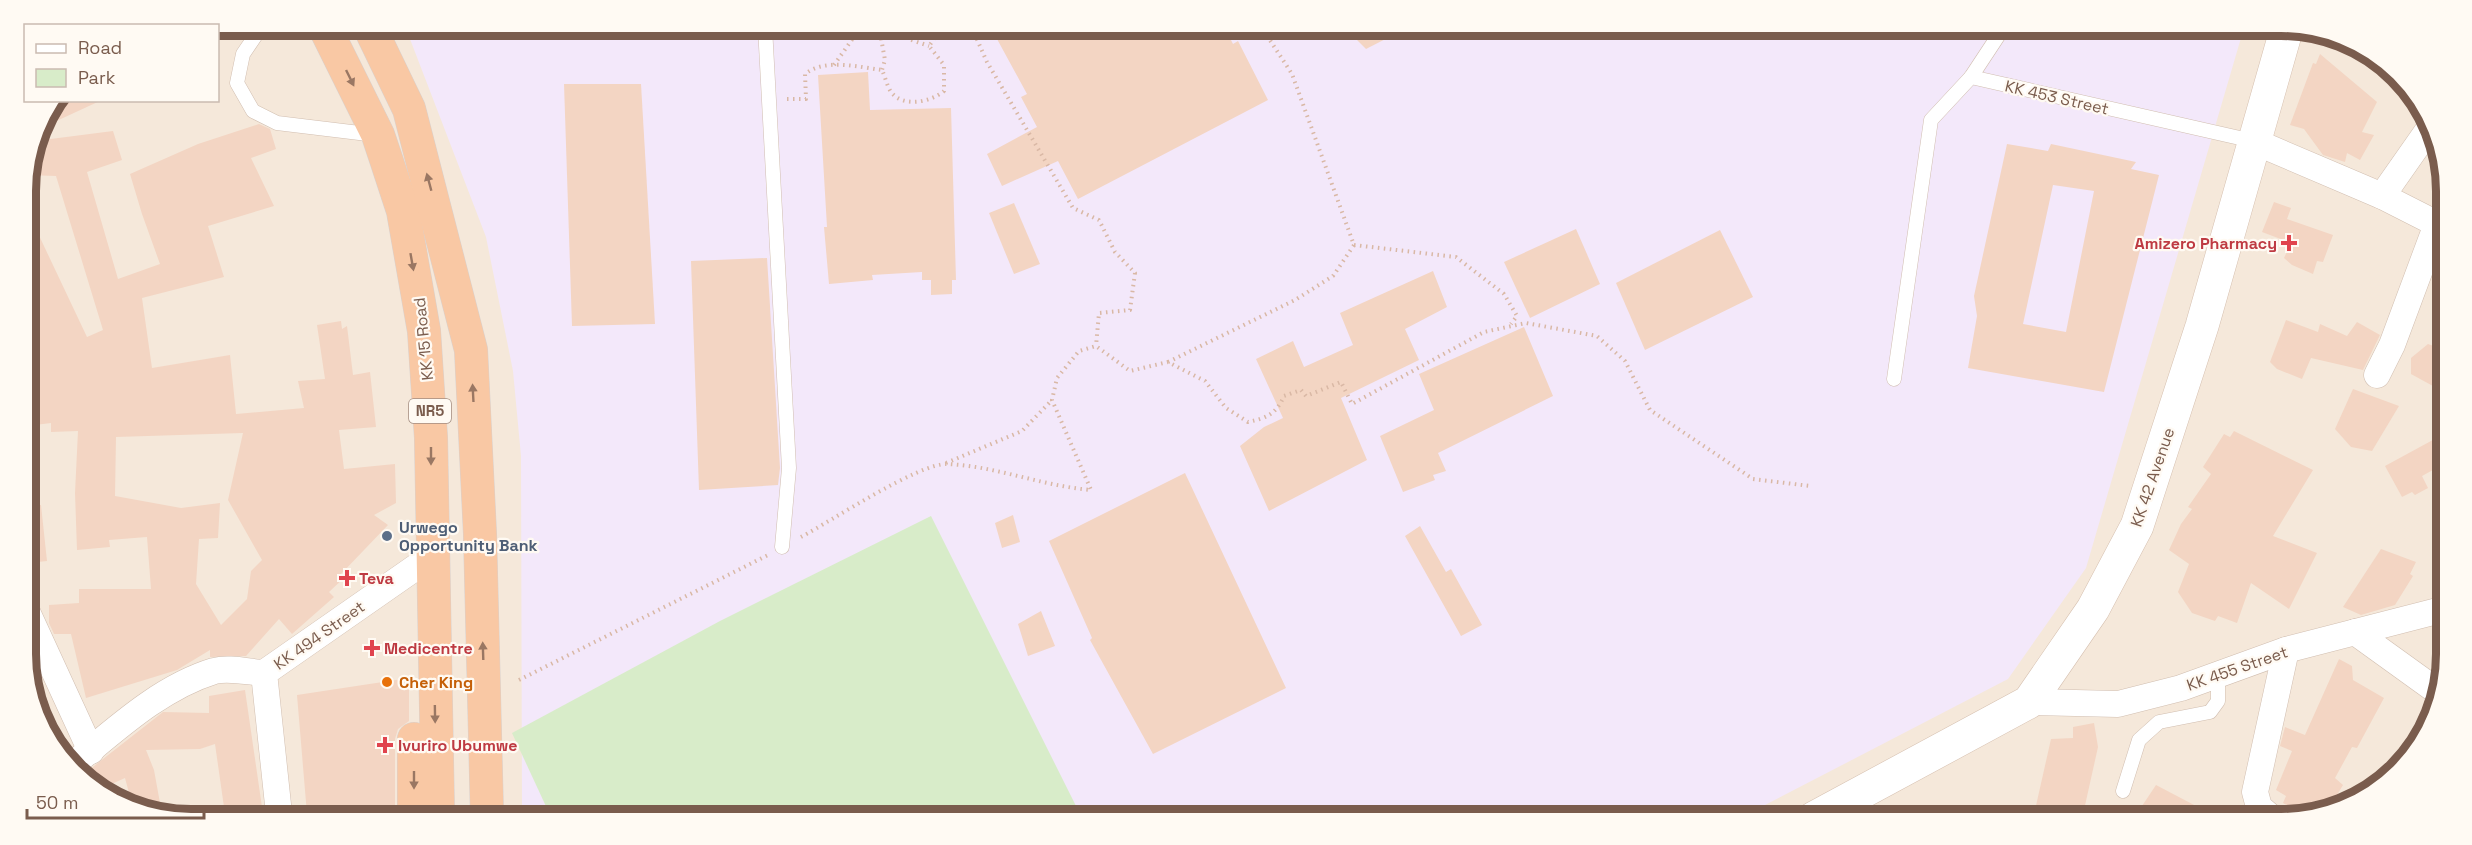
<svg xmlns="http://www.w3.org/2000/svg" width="2472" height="845" font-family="'Space Grotesk',sans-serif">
<rect width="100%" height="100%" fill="#fdf6ec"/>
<polygon fill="#f5e8da" points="218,26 2324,31 2405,81 2443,159 2441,697 2419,746 2382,785 2292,819 148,814 67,764 29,686 26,180 38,127 56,101 218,100"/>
<polygon fill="#f3e8fa" points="405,26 2243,31 2086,568 2008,679 1740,818 522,815 521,456 513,371 486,237"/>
<polygon fill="#d8ecc9" points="931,516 1081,816 550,815 512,733 720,621"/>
<g fill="#f3d5c3" fill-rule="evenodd">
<polygon points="991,28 1225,28 1233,44 1238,41 1268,100 1078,199 1058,161 1002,186 987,154 1037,127 1021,97 1027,94"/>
<polygon points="1346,29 1405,29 1366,49"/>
<polygon points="2320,54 2377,102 2362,132 2374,135 2360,160 2347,153 2345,162 2323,155 2304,129 2290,125 2313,63 2316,64"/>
<polygon points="868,72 870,110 951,108 956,280 952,280 952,294 931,295 931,280 922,280 922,272 872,275 873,280 829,284 824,227 827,227 818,75"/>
<polygon points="564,84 641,84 655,324 572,326"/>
<polygon points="56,100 102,100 37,130"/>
<path d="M259 124 270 129 276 149 251 158 274 206 208 226 224 277 142 298 152 368 230 355 236 414 304 408 298 381 325 379 317 325 341 321 342 329 347 326 353 375 370 372 376 427 339 430 344 469 395 464 396 503 374 515 388 525 341 574 345 577 329 592 334 597 292 634 279 619 246 656 210 657V650L177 670 86 698 71 634H54L49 623V605L79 603V589H151L147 537 109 540 110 547 77 550 75 493 78 431 51 432V423L27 426 26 208 87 337 103 330 56 176 27 175 35 141 113 131 122 160 87 172 118 279 160 264 142 214 130 174 198 144ZM243 433 228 500 262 560 251 571 247 599 221 625 196 584 199 539 218 538 220 503 181 508 115 496 116 437Z"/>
<path d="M2007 144 2048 151 2051 144 2136 162 2131 169 2159 175 2104 392 1968 368 1977 316 1974 296ZM2053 185 2094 191 2066 332 2023 324Z"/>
<polygon points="2274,202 2291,208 2287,219 2333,235 2323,262 2317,261 2313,274 2292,265 2284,258 2291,243 2262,232"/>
<polygon points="1014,203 1040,264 1014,274 989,213"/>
<polygon points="1576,229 1600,284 1530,318 1504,262"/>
<polygon points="1720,230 1753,297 1645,350 1616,283"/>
<polygon points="767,258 780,468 778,485 699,490 691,261"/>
<polygon points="1433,271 1447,307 1405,329 1419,360 1341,398 1367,460 1269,511 1240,446 1264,427 1283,418 1256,359 1293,341 1304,367 1353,345 1340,313"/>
<polygon points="2286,320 2318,332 2320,324 2347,336 2357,322 2380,335 2363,370 2311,358 2302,379 2277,369 2270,362"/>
<polygon points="1524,327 1553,396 1438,453 1446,471 1433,475 1435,480 1403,492 1380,436 1434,410 1419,374"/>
<polygon points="2428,344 2442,349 2442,391 2411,374 2411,358"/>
<polygon points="2353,389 2399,406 2372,451 2351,447 2335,429"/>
<polygon points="2234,431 2313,470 2273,536 2317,553 2289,609 2251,583 2237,623 2218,616 2215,621 2192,613 2178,592 2189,564 2169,550 2181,524 2192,509 2188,507 2211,474 2203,467 2224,434 2230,437"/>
<polygon points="2442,435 2442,465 2422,476 2428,488 2415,495 2412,492 2402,497 2385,466"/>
<polygon points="1185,473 1286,688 1153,754 1090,640 1092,638 1049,541"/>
<polygon points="41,505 47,561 28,563 28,506"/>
<polygon points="1013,515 1020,542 1002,548 995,523"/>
<polygon points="1420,526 1446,572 1451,569 1482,625 1461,636 1405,536"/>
<polygon points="2381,549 2416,562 2410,574 2413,576 2395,605 2361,615 2343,607"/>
<polygon points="1041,611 1055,646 1028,656 1018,624"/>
<polygon points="2339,659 2352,666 2353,680 2384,698 2357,748 2352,747 2335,778 2343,785 2331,805 2303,815 2283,803 2286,796 2276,790 2292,751 2280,746 2285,727 2305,735"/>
<polygon points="409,678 409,721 398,729 395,739 395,814 307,814 297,695"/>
<polygon points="245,690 263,814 225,814 215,744 200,749 146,750 154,770 162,814 148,814 132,804 125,778 105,787 94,780 89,770 163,712 209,713 209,696"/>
<polygon points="2094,723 2098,747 2082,819 2033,819 2051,739 2073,738 2073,727"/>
<polygon points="2156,785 2196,806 2187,819 2141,819 2142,806"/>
</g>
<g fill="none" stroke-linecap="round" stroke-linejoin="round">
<g stroke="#d1beb0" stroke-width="15">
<g id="service">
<polyline points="262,26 243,54 237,83 253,111 277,123 376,135"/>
<polyline points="765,27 789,468 782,547"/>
<polyline points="1971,77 2002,30"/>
<polyline points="1894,379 1931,120 1971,77 2253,141"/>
<polyline points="2123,791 2139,740 2159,722 2210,712 2218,701 2218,675"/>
</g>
</g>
<g stroke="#d1beb0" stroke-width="27">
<g id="minor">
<polyline points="2253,141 2382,196 2443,227"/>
<polyline points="2382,196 2429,129"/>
<polyline points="2377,375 2392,345 2437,224"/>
<polyline points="28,614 91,751"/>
<polyline points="2355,632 2441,694"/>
<polyline points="2029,702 2118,704 2181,688 2286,650 2441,610"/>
<path d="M71 766C114 731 159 688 214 671 229 667 248 672 264 673"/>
<polyline points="279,814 264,673 432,556"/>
<polyline points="2273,819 2259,807 2255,792 2286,650"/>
</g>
</g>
<g stroke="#d6c0b0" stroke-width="34">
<polyline id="secondary" points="1814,818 2029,702 2093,609 2137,526 2202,326 2286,31"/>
</g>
<g stroke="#dad1cd" stroke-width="34">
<g id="trunk">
<polyline points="324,26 378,135 387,162 403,211 424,331 431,438 438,815"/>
<polyline points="369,26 409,109 471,350 480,534 487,815"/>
<polyline points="414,739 414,814"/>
</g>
</g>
<g stroke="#d9b8a5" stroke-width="4" stroke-dasharray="1.5 4.5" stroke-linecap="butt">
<polyline points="879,27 885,60 882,70"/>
<polyline points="899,27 909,39 929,46"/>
<polyline points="972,28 987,62 1073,208 1099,220 1115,252 1135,273 1130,310 1099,313 1096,346"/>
<polyline points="834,65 861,27"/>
<path d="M787 99H806L805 74C825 58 858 67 882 70 885 76 887 86 891 92 903 108 931 102 944 91V65L929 46 942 28"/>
<polyline points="1354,245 1456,257 1504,294 1517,316 1511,324"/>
<polyline points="1168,362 1295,300 1333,276 1354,245 1292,74 1262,28"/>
<polyline points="946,463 1022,431 1052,400"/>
<path d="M801 537C831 521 919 463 947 464 996 466 1042 486 1091 490L1052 400 1057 378 1079 351 1096 346 1130 371 1168 362 1205 381 1226 408 1248 422C1267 418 1276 414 1284 396L1301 390 1306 396 1341 382 1352 404 1484 332 1526 323 1597 336 1625 361 1650 410 1753 479 1810 486"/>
<polyline points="519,680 768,555"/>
</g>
<use href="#service" stroke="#fff" stroke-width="14"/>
<use href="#minor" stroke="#fff" stroke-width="26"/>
<use href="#secondary" stroke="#fff" stroke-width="33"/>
<use href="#trunk" stroke="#f9c8a4" stroke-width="33"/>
</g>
<defs><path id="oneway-solid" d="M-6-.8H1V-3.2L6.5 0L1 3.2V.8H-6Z" transform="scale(1.5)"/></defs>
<g fill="#9a7763">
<use href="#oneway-solid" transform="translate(350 78) rotate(64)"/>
<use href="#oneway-solid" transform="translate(429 182) rotate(-105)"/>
<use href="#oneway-solid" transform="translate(412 262) rotate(80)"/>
<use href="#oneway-solid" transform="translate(473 393) rotate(-93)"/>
<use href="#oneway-solid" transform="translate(431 456) rotate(90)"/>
<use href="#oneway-solid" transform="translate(483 651) rotate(-92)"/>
<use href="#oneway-solid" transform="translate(435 714) rotate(89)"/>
<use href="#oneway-solid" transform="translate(414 780) rotate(90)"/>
</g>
<g fill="#e0444e" stroke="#fffaf3" stroke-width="2">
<path d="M2286 234h6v6h6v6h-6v6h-6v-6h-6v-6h6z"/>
<path d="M344 569h6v6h6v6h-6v6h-6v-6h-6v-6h6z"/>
<path d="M369 639h6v6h6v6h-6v6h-6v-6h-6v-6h6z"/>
<path d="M382 736h6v6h6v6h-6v6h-6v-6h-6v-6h6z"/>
</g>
<circle fill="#5c6f8a" stroke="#fffaf3" stroke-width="2" cx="387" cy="536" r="6"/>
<circle fill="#e8710a" stroke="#fffaf3" stroke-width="2" cx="387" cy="682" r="6"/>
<g text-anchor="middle" stroke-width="4.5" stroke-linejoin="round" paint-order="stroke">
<rect fill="#fffaf3" stroke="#a28b7f" stroke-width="1.5" x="409" y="399" width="42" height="24" rx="4.5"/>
<g font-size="15" font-weight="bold" fill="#7a5c4d">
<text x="430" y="416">NR5</text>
</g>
<g font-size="16" fill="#7a5c4d" stroke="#fffaf3">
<text transform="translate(2057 97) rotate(13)" y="6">KK 453 Street</text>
<text transform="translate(423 339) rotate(-96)" y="6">KK 15 Road</text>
<text transform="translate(2152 477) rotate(-71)" y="6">KK 42 Avenue</text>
<text transform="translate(319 635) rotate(-35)" y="6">KK 494 Street</text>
<text transform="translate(2237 668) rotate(-19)" y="6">KK 455 Street</text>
</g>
<g font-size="16" font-weight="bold" fill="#be3a42" stroke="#fffaf3" text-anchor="start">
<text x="2277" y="249" text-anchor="end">Amizero Pharmacy</text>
<text x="359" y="584">Teva</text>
<text x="384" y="654">Medicentre</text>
<text x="398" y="751">Ivuriro Ubumwe</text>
</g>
<g font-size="16" font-weight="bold" fill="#4e5e75" stroke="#fffaf3" text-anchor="start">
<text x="399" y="533">Urwego<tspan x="399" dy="18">Opportunity Bank</tspan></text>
</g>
<g font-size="16" font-weight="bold" fill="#c56008" stroke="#fffaf3" text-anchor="start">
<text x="399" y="688">Cher King</text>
</g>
</g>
<path d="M0 0H2472V845H0ZM191 36H2281A155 155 0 0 1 2436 191V654A155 155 0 0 1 2281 809H191A155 155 0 0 1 36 654V191A155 155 0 0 1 191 36Z" fill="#fffaf3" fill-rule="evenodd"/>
<path fill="none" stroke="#7a5c4d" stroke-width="8" d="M191 36H2281A155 155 0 0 1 2436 191V654A155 155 0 0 1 2281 809H191A155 155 0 0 1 36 654V191A155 155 0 0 1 191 36Z"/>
<rect x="24" y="24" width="195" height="78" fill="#fffaf3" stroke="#cabbb1" stroke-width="1.5"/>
<rect x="36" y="44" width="30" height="9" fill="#ffffff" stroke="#cabbb1" stroke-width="1.5"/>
<text x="78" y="54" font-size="18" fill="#7a5c4d">Road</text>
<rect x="36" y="69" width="30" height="18" fill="#d8ecc9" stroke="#cabbb1" stroke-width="1.5"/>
<text x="78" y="84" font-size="18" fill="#7a5c4d">Park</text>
<path d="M27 809v9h177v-9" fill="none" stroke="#7a5c4d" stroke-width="3"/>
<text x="36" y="809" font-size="18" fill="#7a5c4d" stroke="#fffaf3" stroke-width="4.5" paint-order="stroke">50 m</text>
</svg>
